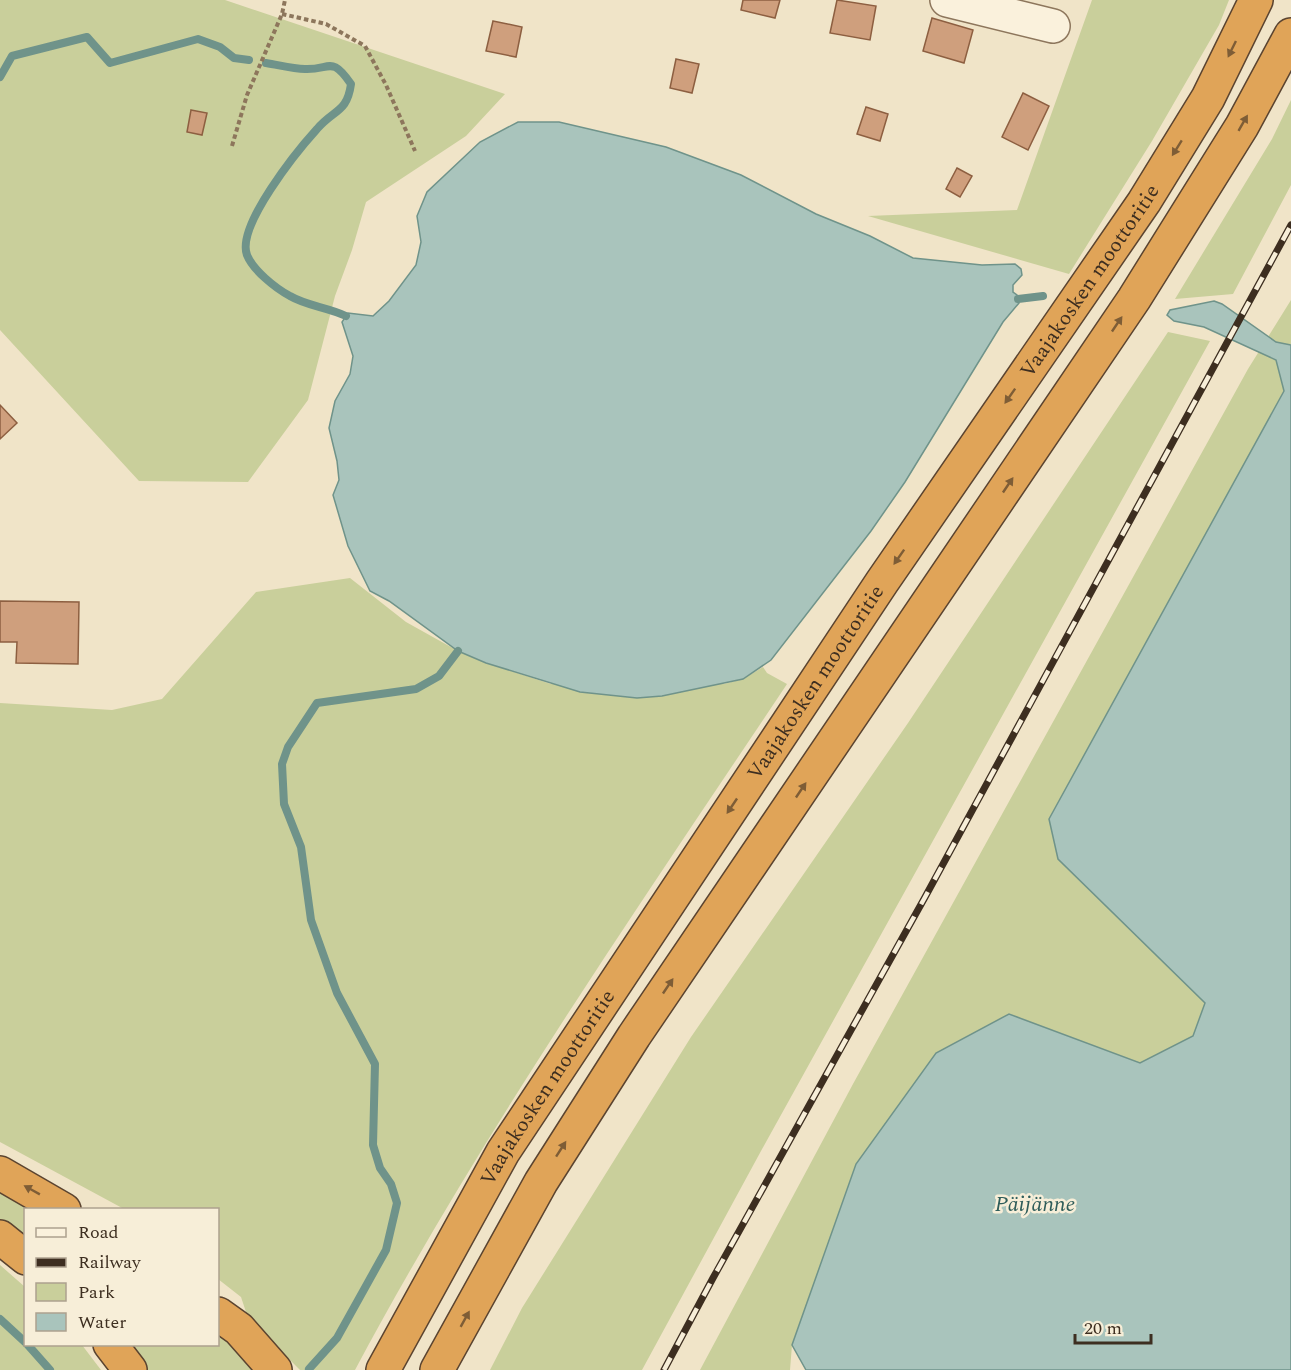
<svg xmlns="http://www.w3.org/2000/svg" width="1291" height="1370" font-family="Spectral,serif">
<rect width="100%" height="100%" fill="#f0e4c8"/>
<g fill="#c9cf9b">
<polygon points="0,0 225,0 505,94 466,136 366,202 352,250 335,296 308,400 248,482 139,481 0,330"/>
<polygon points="1092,0 1229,0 1219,25 1152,141 1069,274 868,216 1017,210"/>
<polygon points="1291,100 1291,185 1233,294 1175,299 1272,139"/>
<polygon points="1291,300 1291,344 1276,360 1284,391 1049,819 1058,859 1205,1003 1193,1037 1140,1063 1009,1014 792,1345 790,1370 700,1370 853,1084 1248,369"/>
<polygon points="1168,332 1210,341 761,1151 642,1370 490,1370 522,1308 691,1037 908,723"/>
<path d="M350 578 406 622 458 651 486 663 551 684H724L743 679 763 667 767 673 787 684C637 909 482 1132 355 1370H300L248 1318 241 1297 218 1279V1210L124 1209 0 1142V703L112 710 162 699 256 592Z"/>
<polygon points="0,1187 39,1209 26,1210 25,1239 0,1219"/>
<polygon points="0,1265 25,1287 26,1344 82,1345 101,1370 0,1370"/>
<polygon points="218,1331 259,1370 145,1370 127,1345 218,1344"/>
</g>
<g fill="#a9c4bc" stroke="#6f938a" stroke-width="1.5">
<polygon points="518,122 559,122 666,147 741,175 816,214 870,236 913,258 982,265 1015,264 1021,269 1022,275 1013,285 1013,292 1017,295 1019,303 1003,322 905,482 871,531 771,660 743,679 662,696 637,698 580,692 486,663 458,651 389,601 370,591 348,546 333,495 339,480 337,461 329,428 335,401 350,374 353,356 342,322 348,313 373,316 389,301 416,265 421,242 417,216 427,192 480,142"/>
<polygon points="1214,301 1222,304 1276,342 1291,345 1291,1370 806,1370 792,1345 856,1164 936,1053 1009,1014 1140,1063 1193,1036 1205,1003 1058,859 1049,819 1284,391 1276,360 1204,327 1174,321 1167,315 1170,310"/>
</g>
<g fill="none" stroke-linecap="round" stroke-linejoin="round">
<g stroke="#6f938a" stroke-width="8">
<path d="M266 63C279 65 292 69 305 69 331 70 331 55 351 84 347 113 334 109 317 129 298 150 236 226 247 255 253 270 275 288 290 296 307 306 327 307 346 316"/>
<polyline points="0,77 12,56 87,37 110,63 198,39 220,47 234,58 249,60"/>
<polyline points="1018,299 1043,296"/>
<polyline points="0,1319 26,1343"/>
<polyline points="27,1344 50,1370"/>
<polyline points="309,1369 337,1338 386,1250 397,1203 391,1184 380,1168 373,1145 375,1064 337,993 311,920 301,847 284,804 282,764 288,747 317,703 416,689 439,676 458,651"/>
</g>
</g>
<g fill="#cf9f7d" stroke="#8d5f41" stroke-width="1.5">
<polygon points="743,0 780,0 775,18 741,10"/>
<polygon points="837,0 876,6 870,40 830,33"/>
<polygon points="932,18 973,30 964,63 923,51"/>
<polygon points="493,21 522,27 516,57 486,51"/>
<polygon points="676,59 699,64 692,93 670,88"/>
<polygon points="1023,93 1049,106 1028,150 1002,137"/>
<polygon points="866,107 888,114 880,141 857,134"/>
<polygon points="191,110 207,113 202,135 187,132"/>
<polygon points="957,168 972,176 960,197 946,189"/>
<polygon points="0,405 17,423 0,439"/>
<polygon points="0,601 79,602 78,664 16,663 17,642 0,642"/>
</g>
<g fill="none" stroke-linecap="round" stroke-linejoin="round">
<g stroke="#8d765c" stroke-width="36">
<polyline id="minor" points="947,0 1053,26"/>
</g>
<g stroke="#5b4430" stroke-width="36">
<g id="highway">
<polyline points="0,1173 64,1210"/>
<polyline points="0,1237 26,1258"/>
<polyline points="218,1314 239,1329 275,1370"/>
<polyline points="110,1344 130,1370"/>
<path id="s1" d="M383 1370 503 1152 882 582 1144 202 1208 98 1256 0"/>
<polyline points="437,1370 541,1182 634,1036 1134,299 1242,126 1291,35"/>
</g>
</g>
<g stroke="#8d765c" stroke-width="4" stroke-dasharray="4.5 3" stroke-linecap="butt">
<polyline points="282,14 326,24 365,46 386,85 415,151"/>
<polyline points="232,146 247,95 282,14 285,0"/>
</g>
<use href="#minor" stroke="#faf1dc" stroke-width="33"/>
<use href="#highway" stroke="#e0a458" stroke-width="33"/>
<g stroke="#3d2e20" stroke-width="7">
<polyline id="rail" points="664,1370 713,1278 924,899 1291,225"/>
</g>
<use href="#rail" stroke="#f7eed8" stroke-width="4.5" stroke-dasharray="14" stroke-linecap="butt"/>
</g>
<defs><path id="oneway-solid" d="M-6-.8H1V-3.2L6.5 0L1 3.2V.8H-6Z" transform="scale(1.5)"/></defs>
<g fill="#7e5d36">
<use href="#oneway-solid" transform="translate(1232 49) rotate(116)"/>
<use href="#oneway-solid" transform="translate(1243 123) rotate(-60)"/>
<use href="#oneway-solid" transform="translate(1177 148) rotate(122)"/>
<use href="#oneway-solid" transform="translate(1117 324) rotate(-56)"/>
<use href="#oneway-solid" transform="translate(1010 396) rotate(125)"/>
<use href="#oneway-solid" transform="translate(1008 485) rotate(-56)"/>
<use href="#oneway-solid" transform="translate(899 557) rotate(125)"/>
<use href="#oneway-solid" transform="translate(801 790) rotate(-56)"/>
<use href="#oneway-solid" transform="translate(732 806) rotate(124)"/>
<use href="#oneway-solid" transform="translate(668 986) rotate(-56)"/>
<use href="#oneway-solid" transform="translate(561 1149) rotate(-57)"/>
<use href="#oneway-solid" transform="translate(32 1190) rotate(-151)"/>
<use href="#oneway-solid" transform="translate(465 1319) rotate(-61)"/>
</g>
<g text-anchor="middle" stroke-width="5" stroke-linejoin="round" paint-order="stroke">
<g font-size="21" fill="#3d2e20" stroke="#f7eed8">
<text dy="7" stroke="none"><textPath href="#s1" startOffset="1299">Vaajakosken moottoritie</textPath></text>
<text dy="7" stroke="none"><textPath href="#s1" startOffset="813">Vaajakosken moottoritie</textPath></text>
<text dy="7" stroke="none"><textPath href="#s1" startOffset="327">Vaajakosken moottoritie</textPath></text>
</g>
<g font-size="22" font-style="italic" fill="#2f5d5a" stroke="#f7eed8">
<text x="1035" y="1211">Päijänne</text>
</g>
</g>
<rect x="24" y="1208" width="195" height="138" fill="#f7eed8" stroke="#ada18e" stroke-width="1.5"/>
<rect x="36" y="1228" width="30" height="9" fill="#faf1dc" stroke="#ada18e" stroke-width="1.5"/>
<text x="78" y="1238" font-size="18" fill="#3d2e20">Road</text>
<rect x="36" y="1258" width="30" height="9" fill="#3d2e20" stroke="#ada18e" stroke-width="1.5"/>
<text x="78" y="1268" font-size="18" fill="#3d2e20">Railway</text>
<rect x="36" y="1283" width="30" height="18" fill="#c9cf9b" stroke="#ada18e" stroke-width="1.5"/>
<text x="78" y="1298" font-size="18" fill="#3d2e20">Park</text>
<rect x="36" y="1313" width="30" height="18" fill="#a9c4bc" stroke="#ada18e" stroke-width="1.5"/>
<text x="78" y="1328" font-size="18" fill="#3d2e20">Water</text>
<path d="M1075 1334v9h76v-9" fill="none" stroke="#3d2e20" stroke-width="3"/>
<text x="1084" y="1334" font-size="18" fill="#3d2e20" stroke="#f7eed8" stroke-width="4.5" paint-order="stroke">20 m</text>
</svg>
